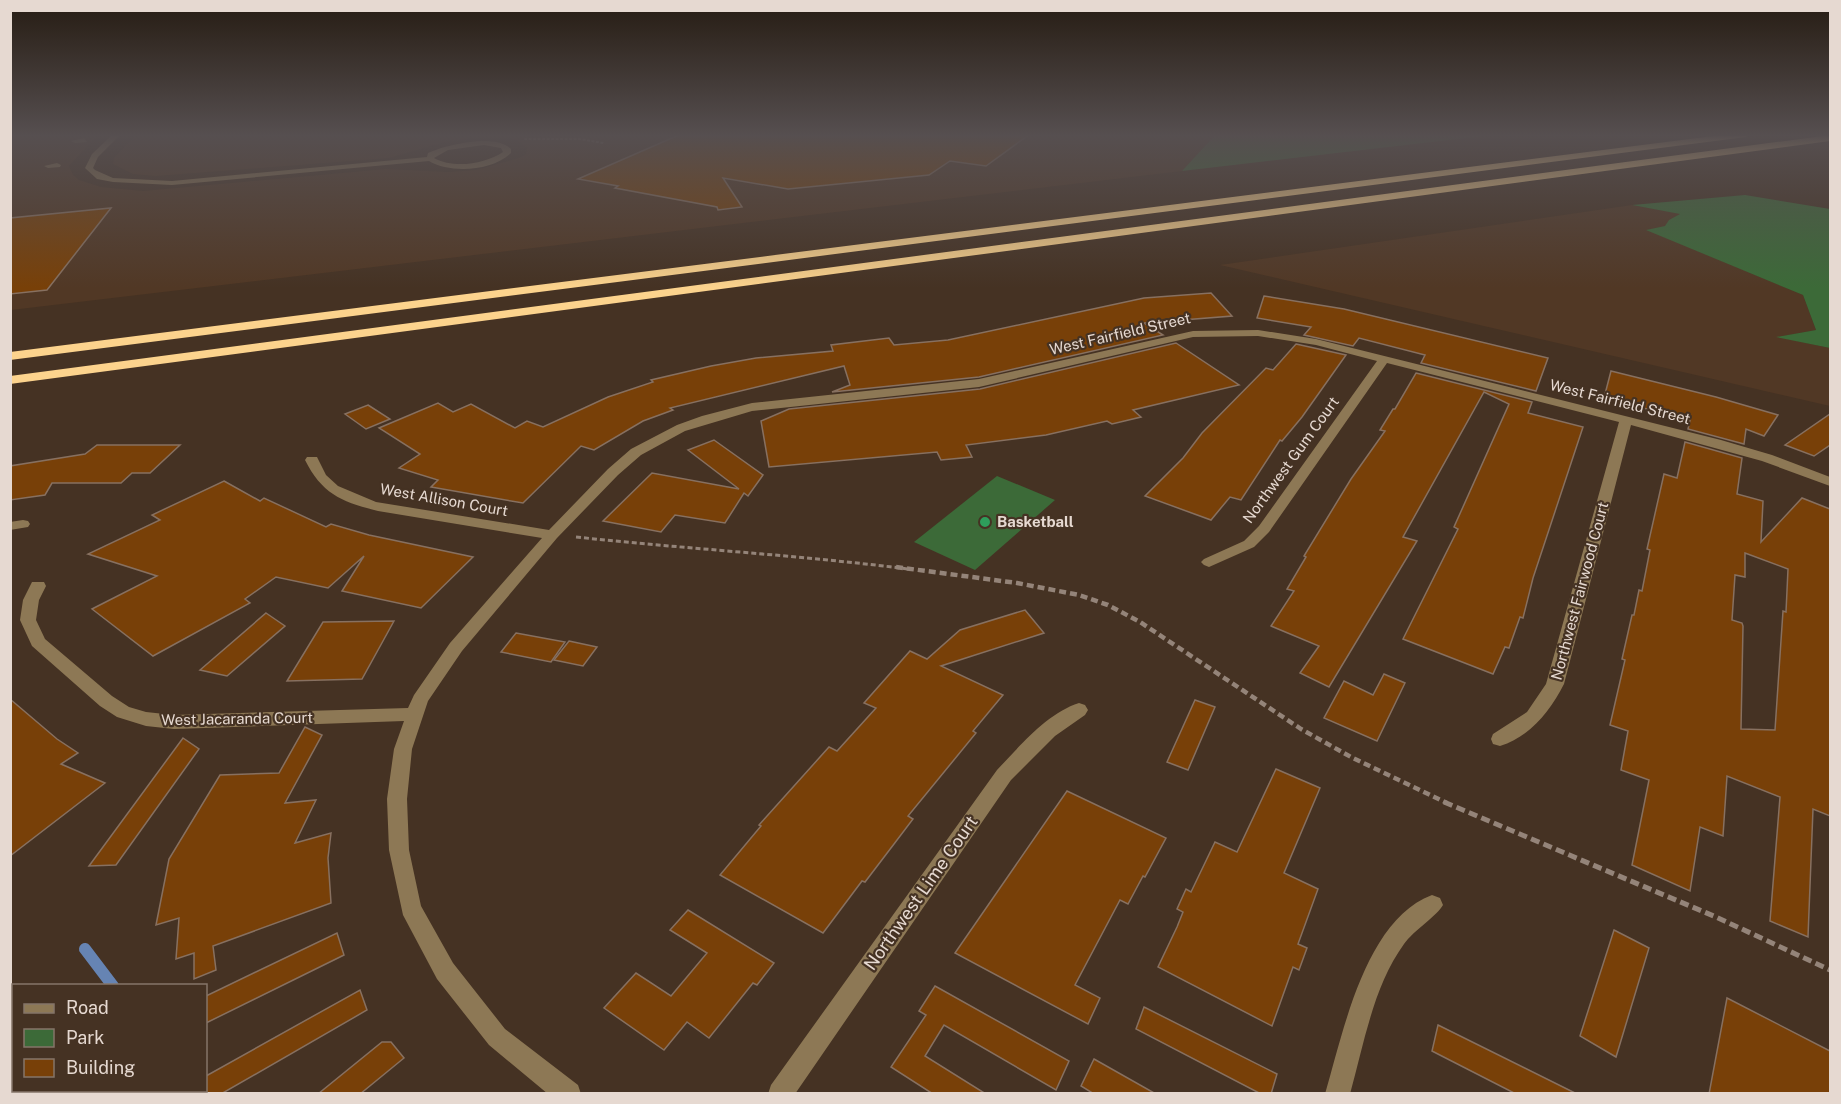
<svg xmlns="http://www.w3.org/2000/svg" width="1841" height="1104" font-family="'Public Sans',sans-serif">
<rect width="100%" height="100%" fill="#453223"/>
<g fill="#513825">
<polygon points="10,134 99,134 69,166 73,175 79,180 101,187 143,191 386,169 448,172 476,170 519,158 526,154 527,148 517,140 507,138 480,137 445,142 389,158 156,176 133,174 113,164 114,158 137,134 1216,134 1182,171 11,310"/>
<polygon points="1632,205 1708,218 1648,230 1803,295 1816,330 1778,337 1830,348 1830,406 1220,265"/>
</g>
<g fill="#3c6a38">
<polygon points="1216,134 1501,134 1182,171"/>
<polygon points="1745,195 1830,209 1830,348 1776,337 1816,330 1803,295 1646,230 1665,226 1669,220 1680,214 1632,205"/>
<polygon points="997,476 1055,500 975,570 914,542"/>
</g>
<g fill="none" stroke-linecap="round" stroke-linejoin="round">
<g stroke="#6684b3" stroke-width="12">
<polyline points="85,949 113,986"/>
<polyline points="179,1090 180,1094"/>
</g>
</g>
<g fill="#784008" stroke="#877060" stroke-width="1.5" fill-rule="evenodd">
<polygon points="681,134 1030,134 986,166 950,161 929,175 788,189 723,178 742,207 718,210 717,207 615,188 618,186 578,179"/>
<polygon points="111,208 47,290 10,294 10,218"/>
<polygon points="1211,293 1232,316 1144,323 1163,335 979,377 832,392 850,385 844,366 670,408 673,410 643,421 594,450 581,446 523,503 431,487 438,480 399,468 420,454 379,428 438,403 453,412 471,404 515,428 527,421 543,427 608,397 653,382 651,380 711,366 756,358 833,351 831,345 889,338 894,345 948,340 1144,298"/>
<polygon points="1264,296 1344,309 1548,358 1536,391 1421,363 1425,355 1359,338 1353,346 1304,335 1311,327 1257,318"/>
<polygon points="1176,343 1239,385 1133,410 1141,417 1112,424 1107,421 1046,435 966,445 972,457 941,460 937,452 769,467 761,421 789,409 980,389"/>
<polygon points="1296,344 1346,355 1302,417 1282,441 1280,440 1241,500 1230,497 1211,520 1145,496 1183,458 1202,433 1266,368 1273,370"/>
<polygon points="1611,371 1716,397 1778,415 1764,436 1746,429 1744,444 1688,429 1690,420 1604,398"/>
<polygon points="1416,373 1532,402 1528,413 1583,427 1533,578 1523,618 1520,617 1509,648 1505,647 1493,674 1403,639 1458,529 1454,527 1509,404 1484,392 1403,537 1417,541 1329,687 1300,673 1319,646 1271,626 1294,591 1287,589 1306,557 1304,556 1351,479 1385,431 1380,430 1393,409 1395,409"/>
<polygon points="368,405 390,419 366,429 345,414"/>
<polygon points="1830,414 1830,445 1814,456 1785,445"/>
<polygon points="714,440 763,475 748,496 744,493 725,523 675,515 661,532 603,521 652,473 739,489 688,450"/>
<path d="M1685 442 1742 458 1737 494 1763 501 1761 542 1802 498 1830 509V816L1813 809 1808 937 1770 921 1780 797 1727 776 1723 836 1700 827 1690 891 1632 865 1649 780 1621 770 1628 731 1610 725 1625 660 1622 659 1632 615H1634L1639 590 1642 591 1650 550 1647 549 1664 474 1677 478ZM1745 553 1788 569 1786 612 1783 611 1775 730 1741 729 1743 626 1742 623 1732 620 1735 575 1745 577Z"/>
<polygon points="97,445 180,445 150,473 132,473 121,483 52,483 45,495 10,500 10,466 85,454"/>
<polygon points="224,481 260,501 264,498 326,527 331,524 369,535 473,557 421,608 342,591 364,556 328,588 276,577 245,599 250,603 153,656 92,609 157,576 88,554 160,520 152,515"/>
<polygon points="1025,610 1044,633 941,666 1003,695 973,731 976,733 908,816 913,819 894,844 865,882 862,881 823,933 720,875 761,826 759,825 829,747 837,751 876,708 864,703 910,651 927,659 960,630"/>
<polygon points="266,613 285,626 227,676 200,670"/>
<polygon points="394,621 362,679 287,681 323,622"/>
<polygon points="516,633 565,642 551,662 501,652"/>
<polygon points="569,641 597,647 583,666 554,660"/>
<polygon points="1384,674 1405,683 1377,741 1324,718 1344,681 1373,695"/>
<polygon points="10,699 57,739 78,753 61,764 105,783 10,856"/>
<polygon points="1195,700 1215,707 1188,770 1167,762"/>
<polygon points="305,727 322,735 285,803 316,800 295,843 331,833 328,858 331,903 213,946 216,970 194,979 194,953 176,959 179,918 156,925 169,859 220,775 279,773"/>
<polygon points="183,738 199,749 116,865 89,866"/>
<polygon points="1276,769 1320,788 1284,873 1318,889 1298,944 1307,948 1299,970 1293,967 1272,1026 1158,967 1177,927 1183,912 1177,909 1186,889 1191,892 1215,842 1237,852"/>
<polygon points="1067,791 1166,838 1145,877 1143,876 1128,904 1120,900 1075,985 1100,998 1088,1024 955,953"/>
<polygon points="688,910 774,963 757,985 753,983 709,1038 687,1022 664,1050 604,1008 636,973 671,996 707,953 670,930"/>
<polygon points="1614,930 1649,948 1616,1057 1580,1036"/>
<polygon points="337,933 344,955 206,1023 206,996"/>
<polygon points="935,986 1069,1061 1056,1090 944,1025 925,1056 986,1094 933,1094 891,1067 926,1015 919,1011"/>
<polygon points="360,990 367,1010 221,1094 206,1094 206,1076"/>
<polygon points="1727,998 1830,1051 1830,1094 1709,1094"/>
<polygon points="1144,1007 1277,1074 1271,1094 1261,1094 1136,1029"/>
<polygon points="1438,1025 1577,1094 1516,1094 1432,1051"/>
<polygon points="382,1042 391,1042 404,1058 360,1094 318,1094"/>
<polygon points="1094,1059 1156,1094 1094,1094 1081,1086"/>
</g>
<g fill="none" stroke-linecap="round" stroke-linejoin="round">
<polyline stroke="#948479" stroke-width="2" stroke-dasharray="3 1.5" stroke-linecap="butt" points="527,134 525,139 579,139 604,143"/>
<path stroke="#948479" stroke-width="3" stroke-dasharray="5 3" stroke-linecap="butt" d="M576 537C687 549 798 555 908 569"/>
<polyline stroke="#948479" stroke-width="4.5" stroke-dasharray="7 4" stroke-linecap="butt" points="896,567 1017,583 1079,595 1108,605 1140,622 1301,729 1351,757 1447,803"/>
<polyline stroke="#948479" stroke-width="5" stroke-dasharray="9 4.5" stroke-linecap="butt" points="1444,802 1716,917 1830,970"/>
<g fill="#8d7855" fill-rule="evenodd">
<path d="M113 134H121L98 157 93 168 95 170 113 178 172 181 427 157 428 153C447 145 494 133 511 149V153C492 171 451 174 429 161L172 185 113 182 97 179 85 168 92 154ZM484 145 501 148 503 152C485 164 454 169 434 158L448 150Z"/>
<polygon points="84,138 87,142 75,143 71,141"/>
<polygon points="57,163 61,165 60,167 48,168 44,166"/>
<path d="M1258 330 1316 339 1721 440 1772 455 1830 477V486L1762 461 1631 425 1564 684C1550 711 1531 736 1500 746L1493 744 1491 739 1493 734 1527 712 1546 684 1619 422 1387 363 1269 532 1254 547 1209 567 1204 565 1201 562 1204 559 1244 541 1259 526 1377 361 1316 345 1258 336 1193 337 979 387 752 411 685 431 641 455 618 475 557 538 462 651 428 701 412 749 407 799 409 850 421 906 453 963 505 1029 578 1085 581 1094H548L489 1045 437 979 403 915 389 850 387 799 394 749 404 721 174 729 146 726 117 717 100 706 32 646 20 620 23 600 32 582H44L46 586 39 600 36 620 45 639 112 696 129 707 146 712 174 715 408 708 414 695 450 643 542 538 378 511C342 502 322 494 305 460L307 457H317L326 475 338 486 376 502 549 530 608 469 631 449 677 425 702 416 752 403 979 379 1193 331Z"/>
<polygon points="23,520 28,521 30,524 28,527 10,530 10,522"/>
<path d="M1079 703 1085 705 1088 710 1085 715 1055 736 1011 780 795 1094H768L771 1085 997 770C1020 746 1047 713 1079 703Z"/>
<path d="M1432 895 1440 898 1443 905C1437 916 1414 930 1404 944 1373 987 1364 1044 1350 1094H1325C1343 1033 1365 920 1432 895Z"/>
</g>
<g fill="#fcd38d" fill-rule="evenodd">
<polygon points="1729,134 1750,134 1746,137 10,360 10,352"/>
<polygon points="1830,135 1830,141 10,384 10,376"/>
</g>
</g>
<linearGradient id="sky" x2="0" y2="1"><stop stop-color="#261c13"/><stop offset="0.47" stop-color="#564f50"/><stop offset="1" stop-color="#564f50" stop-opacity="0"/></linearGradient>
<rect width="1841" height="288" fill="url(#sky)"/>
<circle fill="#2e9e5b" stroke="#453223" stroke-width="2" cx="985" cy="522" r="6"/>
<g text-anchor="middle" stroke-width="4.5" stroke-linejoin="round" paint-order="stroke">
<g font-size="15" fill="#e6d9d1" stroke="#453223">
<text transform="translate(1120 334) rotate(-13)" y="5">West Fairfield Street</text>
<text transform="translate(1620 402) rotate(14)" y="5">West Fairfield Street</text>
<text transform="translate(1291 460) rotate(-54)" y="5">Northwest Gum Court</text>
<text transform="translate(444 500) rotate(10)" y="5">West Allison Court</text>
<text transform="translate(1580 591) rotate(-75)" y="5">Northwest Fairwood Court</text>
<text transform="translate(237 719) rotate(-1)" y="5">West Jacaranda Court</text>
</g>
<g font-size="15" font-weight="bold" fill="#e6d9d1" stroke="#453223" text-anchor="start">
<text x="997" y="527">Basketball</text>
</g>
<g font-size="18" fill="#e6d9d1" stroke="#453223">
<text transform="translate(921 893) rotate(-55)" y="6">Northwest Lime Court</text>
</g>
</g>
<rect width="1841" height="1104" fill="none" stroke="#e6d9d1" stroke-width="24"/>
<rect x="12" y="984" width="195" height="108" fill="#453223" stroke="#857569" stroke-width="1.5"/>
<rect x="24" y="1004" width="30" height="9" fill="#8d7855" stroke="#857569" stroke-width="1.5"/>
<text x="66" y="1014" font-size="18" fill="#e6d9d1">Road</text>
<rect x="24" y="1029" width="30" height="18" fill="#3c6a38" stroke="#857569" stroke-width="1.5"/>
<text x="66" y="1044" font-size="18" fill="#e6d9d1">Park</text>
<rect x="24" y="1059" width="30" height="18" fill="#784008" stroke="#857569" stroke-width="1.5"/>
<text x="66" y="1074" font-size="18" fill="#e6d9d1">Building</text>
</svg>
